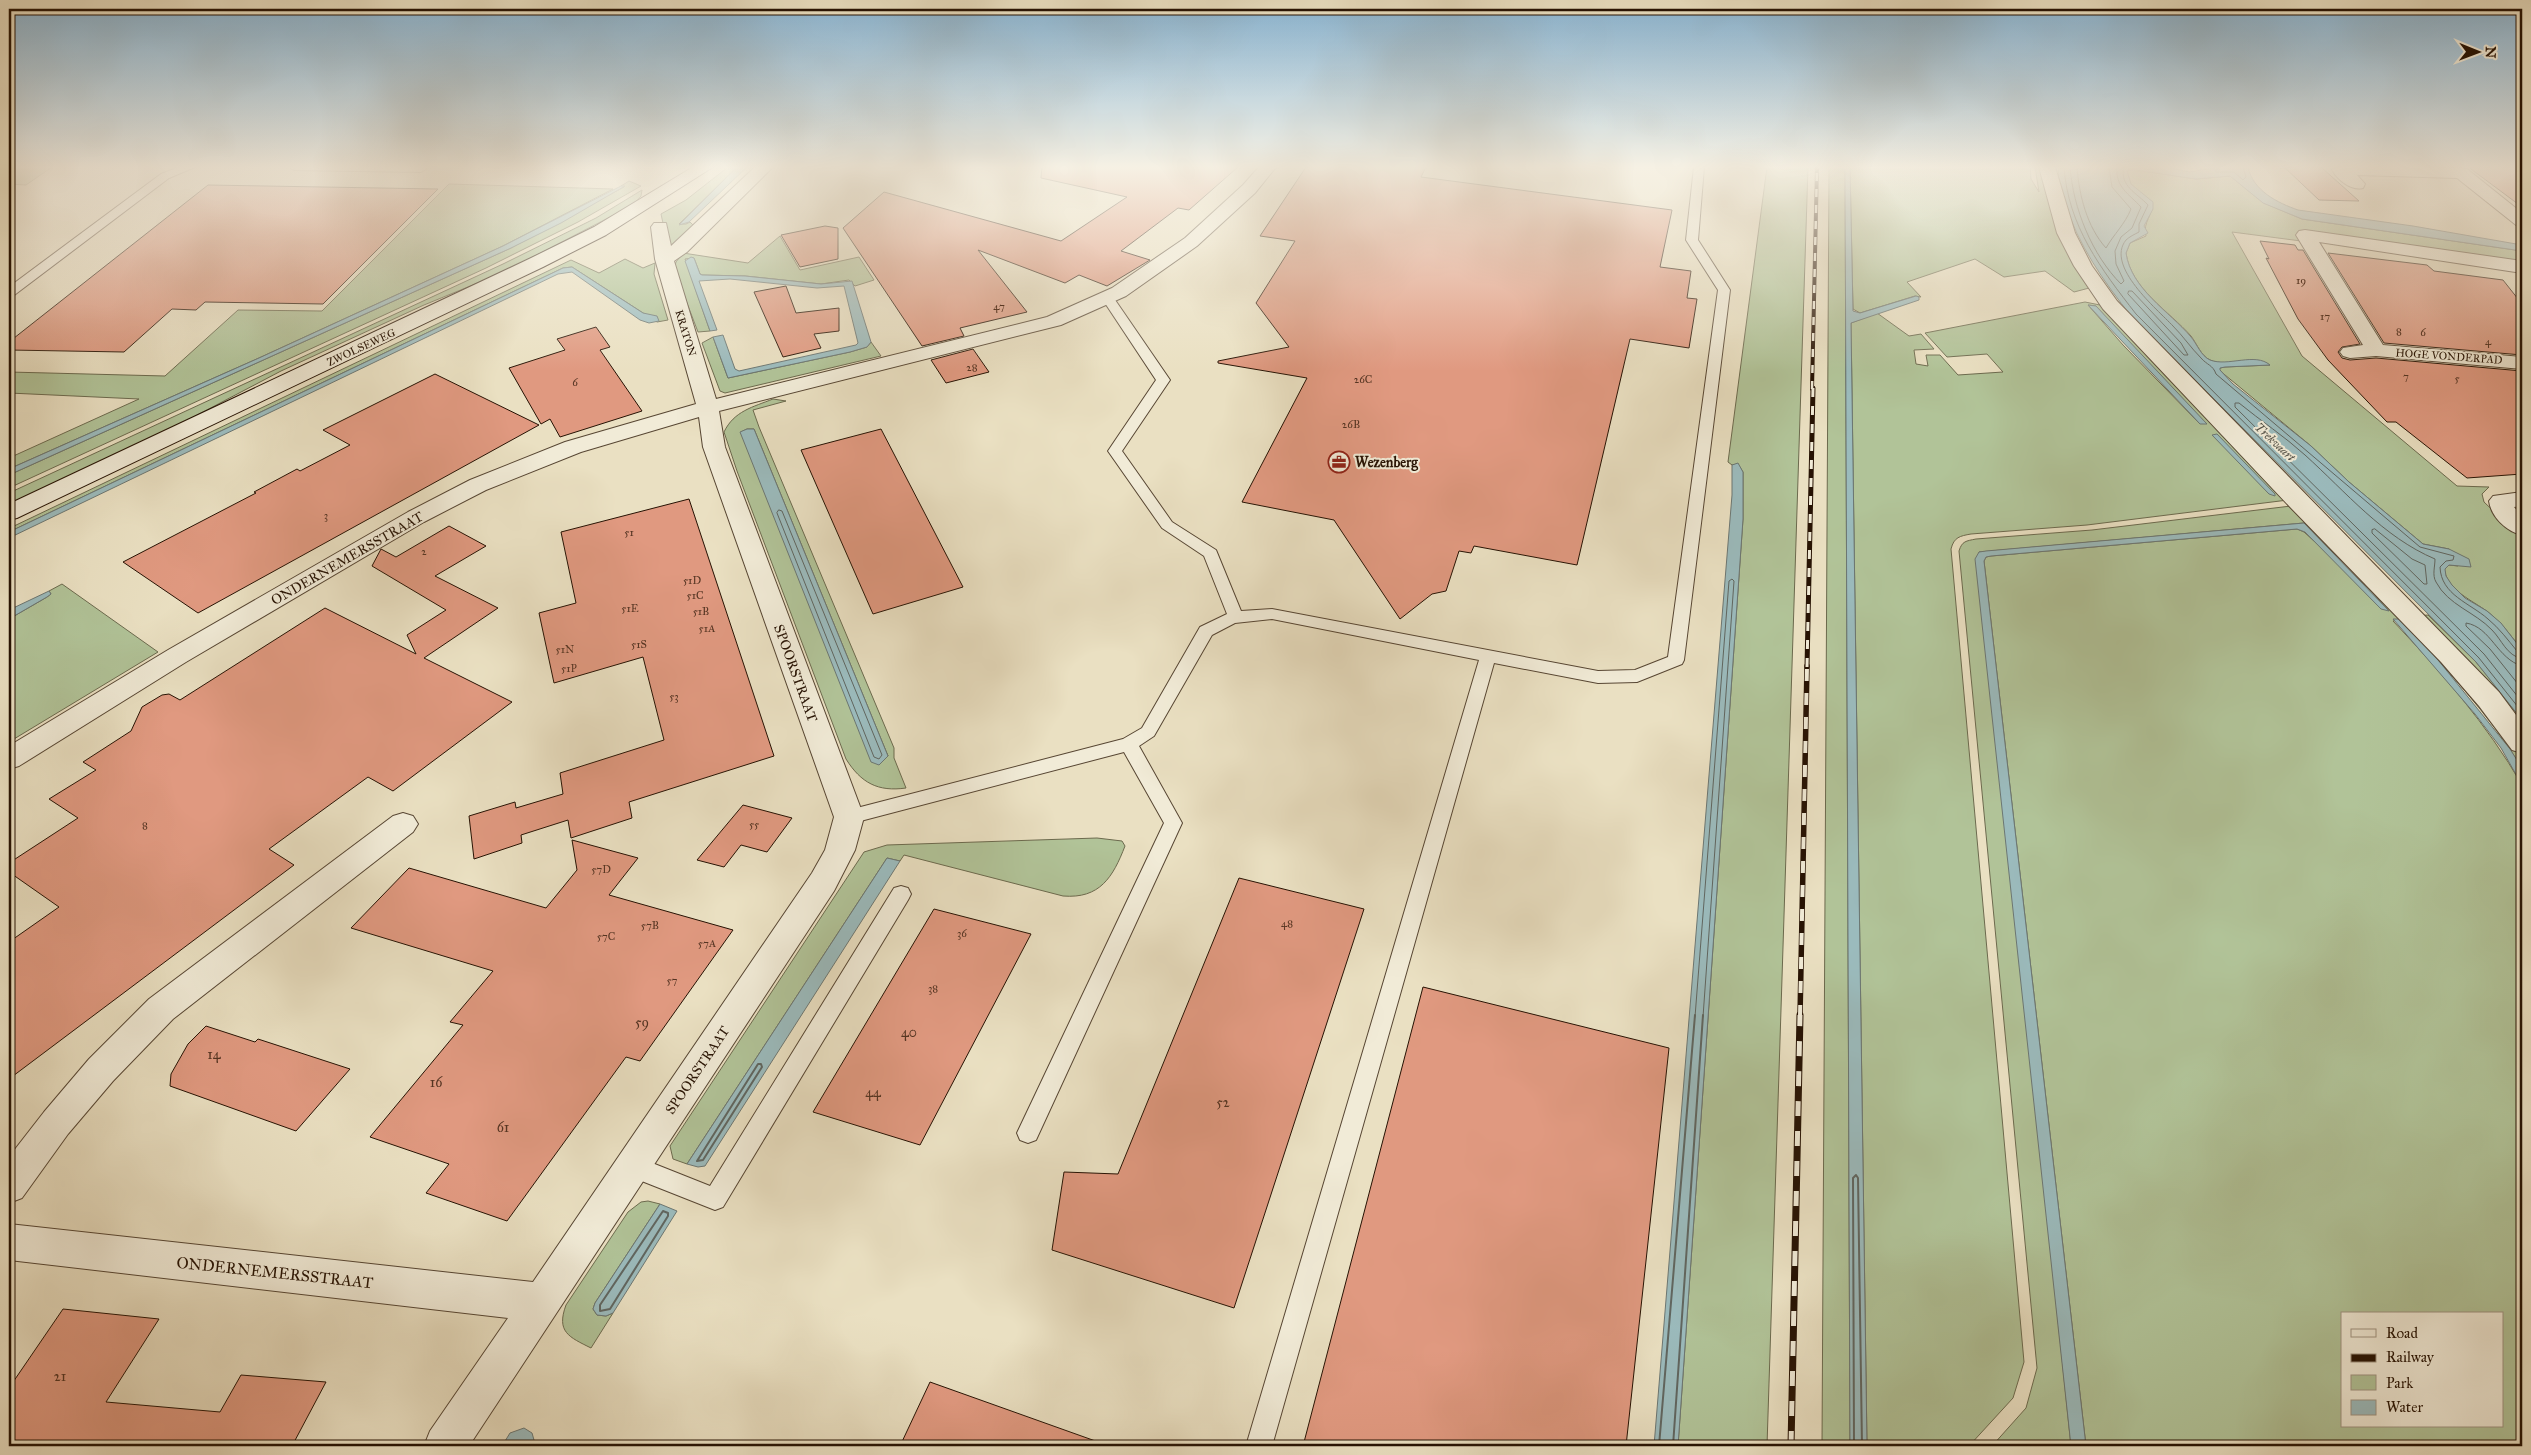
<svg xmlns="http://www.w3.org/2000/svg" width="2531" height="1455" font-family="'IM FELL Great Primer',serif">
<rect width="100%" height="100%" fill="#eae0c2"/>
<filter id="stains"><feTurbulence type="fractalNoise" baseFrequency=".004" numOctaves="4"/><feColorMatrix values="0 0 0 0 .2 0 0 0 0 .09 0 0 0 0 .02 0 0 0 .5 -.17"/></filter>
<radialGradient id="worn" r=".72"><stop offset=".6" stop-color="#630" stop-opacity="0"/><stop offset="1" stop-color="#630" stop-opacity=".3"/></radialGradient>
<g fill="#b1c398" stroke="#6c6a4e" fill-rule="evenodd">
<polygon points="9,167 52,167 26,185 9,184"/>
<polygon points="728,167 737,167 679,224 686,224 690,222 694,226 674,246 668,246 661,214 686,200"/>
<polygon points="1767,167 1808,167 1767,1446 1678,1446 1743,519 1743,472 1738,464 1732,465 1728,462"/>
<polygon points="1829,167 1845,167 1850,1446 1822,1446"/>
<polygon points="1850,167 2030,167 2031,179 2039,192 2035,167 2042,167 2093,287 2074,292 2045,271 2004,277 1975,259 1907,282 1921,297 1915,296 1860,313 1853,309"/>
<path d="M2130 169 2196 179 2230 176 2264 203 2302 219 2522 251V264L2297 232 2301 241 2232 232 2302 356 2457 486 2489 487 2482 494 2484 502 2522 538V650C2512 637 2501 622 2488 612 2472 600 2448 591 2444 569L2449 565 2458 566 2449 549 2423 544 2349 482 2311 446 2219 370 2220 368 2225 367 2270 365C2252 355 2229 368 2210 360 2201 356 2197 344 2191 336 2169 311 2131 289 2126 253L2130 243 2146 236C2142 222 2154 215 2152 202L2131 185 2127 172Z"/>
<polygon points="629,181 641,186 578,222 486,268 9,488 9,475 511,248 624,187 621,186"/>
<polygon points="449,184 613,189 503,246 259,358 9,469 9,458 139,399 9,393 9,372 165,376 238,310 322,311"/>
<polygon points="642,190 641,196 633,205 502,273 424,305 281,371 184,422 9,504 9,493 503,264 596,218"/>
<polygon points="780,236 800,270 859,257 874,280 855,286 849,280 821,284 745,276 702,275 700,274 694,258 685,259 710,331 698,332 674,269 676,262 683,253 748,263"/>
<polygon points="625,259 643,268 655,263 654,274 668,320 657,322 572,267 563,268 9,532 9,528 12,527 571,260 599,273"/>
<path d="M2085 302 2105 306 2288 500 2087 525 1971 534C1960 536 1954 537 1951 549L2024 1362 2013 1398 1969 1446H1867L1851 323 1877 313 1909 336 1921 334 1934 349 1914 350 1916 364 1928 366 1926 355H1940L1958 375 2003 372 1987 354 1947 357 1925 333ZM2088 305 2096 306 2200 424 2123 345Z"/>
<polygon points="713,337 728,378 850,352 867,347 871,342 881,356 725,393 720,391 702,343"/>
<path d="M773 399 786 401 753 410 759 427 894 748V758L906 788C878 792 861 783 846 759L737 471 724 432C734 411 753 407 773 399ZM747 429H754L888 756 741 432Z"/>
<path d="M2291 506 2349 562 2522 752V768C2489 714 2444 666 2400 620L2393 621C2441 672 2487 724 2522 785V1446H2086L1984 561 1986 557 1991 556 2297 529 2304 532 2389 609 2304 523 1979 552 2071 1446H1992L2026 1408 2037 1368 1959 551C1962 541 1966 541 1976 539L2092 530ZM2342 1314H2502V1426H2342Z"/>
<polygon points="62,584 158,652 9,742 9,619 47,597 51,594 49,591"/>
<polygon points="2428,615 2476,662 2506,699 2522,720 2522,733 2417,616"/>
<path d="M1097 838 1122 841 1125 846C1113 877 1100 899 1063 896L904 855 900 861 887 858 687 1164 673 1159 670 1146 864 852 887 845Z"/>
<path d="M648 1201 660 1204 595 1303 593 1309 597 1315 606 1316 613 1313 591 1348C569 1337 556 1332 566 1305L628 1212 641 1202Z"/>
</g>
<g fill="#9bbbbd" stroke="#6c7773">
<polygon points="737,167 747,167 689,222 679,225"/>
<polygon points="1845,167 1850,167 1853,311 1860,313 1916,296 1919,297 1919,300 1851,323 1867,1446 1850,1446"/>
<path d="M2059 167H2166L2189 172 2222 167H2248C2253 191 2278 203 2298 210L2413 226 2522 245V251L2302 219 2263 203 2230 176 2196 179 2135 170 2127 171 2131 184 2153 202V209L2144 226 2148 233 2130 243 2126 253C2131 289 2169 311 2191 337 2197 344 2201 356 2210 360 2228 367 2255 352 2270 365L2225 367 2220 368V370L2233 384 2311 446 2349 482 2423 544 2449 549 2469 559 2471 567 2449 565 2445 569 2446 576 2452 585 2465 598 2487 611 2501 623 2522 650V720L2476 662 2132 317C2103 281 2079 246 2064 201 2061 191 2057 178 2059 167Z"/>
<polygon points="621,186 625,186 561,223 511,248 9,475 9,469 259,358 503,246"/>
<polygon points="691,257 694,258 700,274 702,275 745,276 821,284 852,281 871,342 867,347 850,352 728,378 713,337 723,335 735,369 739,371 856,345 858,343 844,286 817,288 730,279 699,281 717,330 710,331 685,261"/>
<polygon points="572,267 643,313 657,316 659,321 649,323 640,320 572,272 558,274 9,538 9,532 563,268"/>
<polygon points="2088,305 2096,306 2207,424 2200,424"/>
<polygon points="747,429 754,429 888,756 879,765 871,762 740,432"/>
<polygon points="2217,434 2275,494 2275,496 2269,494 2212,435"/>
<polygon points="1738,463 1743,472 1743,519 1678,1446 1654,1446 1732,495 1732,465"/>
<polygon points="2304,523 2389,611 2381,609 2305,532 2297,529 1991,556 1986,557 1984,561 2086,1446 2071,1446 1975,559 1979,552 1986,551"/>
<polygon points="49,591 51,594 47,597 9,619 9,610"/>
<polygon points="2393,619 2400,619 2434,655 2510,749 2522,768 2522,785 2501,748 2475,714"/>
<polygon points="887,858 900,861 705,1166 698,1167 687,1164"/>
<polygon points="660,1204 677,1211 613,1313 606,1316 597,1315 593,1309 595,1303"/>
<polygon points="524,1428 532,1433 534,1440 530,1446 502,1446 510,1433"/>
</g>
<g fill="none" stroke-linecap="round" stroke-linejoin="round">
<g stroke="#606660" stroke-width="1">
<path d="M2064 167C2068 226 2101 269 2136 314L2479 658 2522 712"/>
<path d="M2070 167C2073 208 2092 255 2121 284L2124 281 2116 264 2115 251 2121 237 2132 228 2141 207C2129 194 2115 187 2117 167"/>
<path d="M2077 167C2079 195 2087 227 2106 248 2114 234 2125 224 2131 209L2112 187 2109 167"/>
<path d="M2124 167C2119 186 2137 193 2148 205L2139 224V232C2135 234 2129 237 2126 240 2105 266 2157 309 2173 326 2183 336 2191 348 2201 358 2207 365 2213 365 2216 374L2420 547 2454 556 2453 560 2446 561 2440 567C2441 595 2470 603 2488 619 2499 628 2508 640 2517 651L2522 653"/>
<polyline points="2214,167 2216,172 2234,172 2243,180 2246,177 2243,167"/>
<polygon points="2129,291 2132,291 2181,343 2188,355 2184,355 2128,294"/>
<polygon points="779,510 782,511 882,755 879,759 874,757 777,513"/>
<polygon points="2375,529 2412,559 2425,565 2427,584 2424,584 2372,533 2372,530"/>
<path d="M2522 659C2506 655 2502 640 2492 630 2475 612 2448 605 2436 582 2432 575 2435 567 2435 559 2383 537 2346 492 2305 455 2284 436 2261 421 2239 403H2235V407L2484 654 2522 702"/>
<path d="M2522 666C2497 659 2491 627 2466 623V626L2490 649 2522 689"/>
<polyline points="1695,1017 1729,581 1732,579 1734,581 1703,1017"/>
</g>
<g stroke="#606660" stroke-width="2">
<polygon points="758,1064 761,1064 762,1067 703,1160 697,1161"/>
<polygon points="663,1211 668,1213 668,1216 610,1309 600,1311 600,1305"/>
<polyline points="1659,1446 1695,1015"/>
<polyline points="1673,1446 1703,1015"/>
<polyline points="1854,1446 1853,1178 1856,1175 1858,1178 1862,1446"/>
</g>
</g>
<g fill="#e09980" stroke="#261203">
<polygon points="1042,167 1238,167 1189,210 1178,208 1121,251 1150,260 1107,286 1079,275 1065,283 978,250 1027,312 960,328 964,336 922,346 843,228 884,192 1061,241 1127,197 1041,178"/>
<polygon points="1306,167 1426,167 1421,177 1672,210 1660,267 1691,271 1687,298 1697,299 1689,348 1630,339 1577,565 1474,546 1471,553 1459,551 1446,591 1432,594 1400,619 1334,520 1242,502 1307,378 1218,363 1218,361 1289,347 1256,303 1295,241 1260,236"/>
<polygon points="2284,167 2321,167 2359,201 2319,200"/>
<polygon points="2470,167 2522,167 2522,207 2471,169"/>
<polygon points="208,185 438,189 323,304 205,302 196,310 172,309 124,352 9,350 9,342"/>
<polygon points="825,226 838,228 838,259 800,267 781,235"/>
<polygon points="2260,241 2295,245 2298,250 2303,250 2360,344 2342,347 2338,352 2342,358 2350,360 2376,358 2522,371 2522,474 2467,478 2396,422 2387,422 2328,360 2298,319 2266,258 2269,259"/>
<polygon points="2328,253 2427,265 2434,271 2503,280 2522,304 2522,355 2384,343"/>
<polygon points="786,286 796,313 839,308 839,331 814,334 821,348 783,357 754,292"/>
<polygon points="596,327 610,347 600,350 642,411 560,437 550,419 541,424 509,368 565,350 557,339"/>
<polygon points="973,349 989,372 946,383 931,360"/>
<polygon points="435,374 539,425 198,613 123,562 256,493 254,492 297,469 300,471 350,445 323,430"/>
<polygon points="881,429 963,587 873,614 801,450"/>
<polygon points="689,499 774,756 629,802 632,818 571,838 568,820 521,835 522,843 474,859 469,816 515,802 516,808 563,794 560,773 664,740 643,657 554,683 539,613 576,603 561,532"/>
<polygon points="449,526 486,546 435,576 498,608 424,658 512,702 393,791 368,777 269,849 294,865 9,1079 9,942 59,907 9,872 9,863 78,818 49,799 96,770 83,762 131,731 142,707 162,695 169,694 180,700 325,608 416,654 407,635 446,610 372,566 381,549 396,557"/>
<polygon points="743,805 792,818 767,852 741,845 724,867 697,860"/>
<polygon points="572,840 638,858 609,895 733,930 640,1061 626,1057 507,1221 426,1193 449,1164 370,1137 463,1025 450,1022 493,971 351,928 409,868 546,908 577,870"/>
<polygon points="1239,878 1364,909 1234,1308 1052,1250 1064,1172 1118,1174"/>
<polygon points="934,909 1031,934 920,1145 813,1112"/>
<polygon points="1423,987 1669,1048 1626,1446 1303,1446"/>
<polygon points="206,1026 255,1042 258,1039 350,1069 296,1131 170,1086 171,1074 188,1044"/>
<polygon points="63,1309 159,1319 106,1402 220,1412 241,1375 326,1382 292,1446 9,1446 9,1388"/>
<polygon points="930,1382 1101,1443 1100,1446 900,1446"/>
</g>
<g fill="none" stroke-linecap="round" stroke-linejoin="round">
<g stroke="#574633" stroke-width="2">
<g id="lane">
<polygon points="179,167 195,167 169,178 13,296 9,297 9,287 161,174"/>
<polygon points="289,167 425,167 426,169 421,172 294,170"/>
<polygon points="1694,167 1704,167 1698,240 1730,290 1684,660 1682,664 1637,682 1598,683 1494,663 1272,1446 1246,1446 1479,660 1272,619 1235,623 1212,635 1154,736 1139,746 1182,823 1036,1140 1028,1143 1020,1140 1017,1133 1164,823 1124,752 849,824 842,822 840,817 842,812 849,810 1123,739 1142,728 1200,627 1227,614 1204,556 1162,528 1108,451 1156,380 1101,297 1107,293 1111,294 1170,380 1122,451 1172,522 1216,550 1241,611 1272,609 1598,671 1635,670 1668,657 1718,290 1686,240"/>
<polygon points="901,886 908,888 911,894 908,900 723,1207 715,1210 624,1174 621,1166 624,1158 632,1155 710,1186 894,888"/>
</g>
</g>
<g stroke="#574633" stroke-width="2">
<g id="street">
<polygon points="755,167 773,167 687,252 674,261 716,399 1047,317 1112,288 1185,238 1243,185 1259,167 1276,167 1255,193 1197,246 1126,296 1061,325 719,411 725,447 864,817 855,850 834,891 469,1446 424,1446 430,1431 508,1318 9,1260 9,1224 533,1282 812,873 825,850 834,817 703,447 699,417 581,452 486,490 424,522 186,662 19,766 9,769 9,746 168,650 408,512 470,480 565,442 696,404 655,259 651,227 654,223 666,223 671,246"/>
<polygon points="2039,167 2055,167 2075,233 2092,266 2117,301 2499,692 2522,723 2522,753 2512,750 2479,706 2441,662 2290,507 2103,309 2074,266 2057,233"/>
<path d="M2333 167 2461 168 2467 169 2522 213V226L2516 225 2457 178 2357 175 2365 184 2363 188C2351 191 2338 180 2332 170Z"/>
<polygon points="2305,230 2522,261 2522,273 2319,242 2383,345 2522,357 2522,369 2376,356 2350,358 2343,356 2340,352 2343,348 2363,345 2296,235 2299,231"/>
<path d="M2522 492V506L2514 507 2522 516V535C2507 532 2491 517 2489 501L2493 496Z"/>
<polygon points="403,813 413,816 418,824 413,832 173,1019 113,1081 68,1134 22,1198 9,1203 9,1157 44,1112 89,1059 149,999 393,816"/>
</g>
</g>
<g stroke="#261203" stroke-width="2">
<polygon id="secondary" points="693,167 713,167 606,235 543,267 17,518 9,520 9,504 529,259 594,227"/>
</g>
<use href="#lane" fill="#f1ebd7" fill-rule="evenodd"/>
<use href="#street" fill="#f1ebd7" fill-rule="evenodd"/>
<use href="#secondary" fill="#f1ebd7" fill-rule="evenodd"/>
<g stroke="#261203" stroke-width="4">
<polyline id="rail-far3" points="1812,389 1817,167"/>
</g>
<g stroke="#261203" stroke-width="5">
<polyline id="rail-far2" points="1807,667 1813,388"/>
</g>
<g stroke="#261203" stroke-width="5.5">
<polyline id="rail-far1" points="1800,1017 1807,666"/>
</g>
<g stroke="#261203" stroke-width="7">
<polyline id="rail" points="1791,1446 1800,1015"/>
</g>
<use href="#rail-far3" stroke="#f1ebd7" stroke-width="2.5" stroke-dasharray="8" stroke-linecap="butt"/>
<use href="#rail-far2" stroke="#f1ebd7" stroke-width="3" stroke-dasharray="9" stroke-linecap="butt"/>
<use href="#rail-far1" stroke="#f1ebd7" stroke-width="4" stroke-dasharray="12" stroke-linecap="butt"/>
<use href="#rail" stroke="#f1ebd7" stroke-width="5" stroke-dasharray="15" stroke-linecap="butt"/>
</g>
<linearGradient id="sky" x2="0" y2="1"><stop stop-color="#89b7d7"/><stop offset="0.45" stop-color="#f6f1e4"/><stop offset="1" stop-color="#f6f1e4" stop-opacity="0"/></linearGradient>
<rect width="2531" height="371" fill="url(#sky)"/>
<defs>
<g id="office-ring" transform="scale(1.125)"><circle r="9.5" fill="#f1ebd7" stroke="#8f2418" stroke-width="1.5"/><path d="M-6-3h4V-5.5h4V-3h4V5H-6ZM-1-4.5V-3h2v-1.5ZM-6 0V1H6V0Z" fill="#8f2418"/></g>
</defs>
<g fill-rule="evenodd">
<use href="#office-ring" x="1339" y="462"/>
</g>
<g text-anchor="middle" stroke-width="4" stroke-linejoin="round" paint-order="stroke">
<g font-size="11" fill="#543422">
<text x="2301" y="284">19</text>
<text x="999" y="310">47</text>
<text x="2325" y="320">17</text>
<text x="2399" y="335">8</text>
<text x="2423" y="336">6</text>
<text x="2488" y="345">4</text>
<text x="972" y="371">28</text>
<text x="2406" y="380">7</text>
<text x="2457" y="382">5</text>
<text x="1363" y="383">26C</text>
<text x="575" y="386">6</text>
<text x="1351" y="428">26B</text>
<text x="326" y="519">3</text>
<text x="629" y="536">51</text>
<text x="424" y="555">2</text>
<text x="692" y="584">51D</text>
<text x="695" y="599">51C</text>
<text x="630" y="612">51E</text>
<text x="701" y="615">51B</text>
<text x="707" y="632">51A</text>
<text x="639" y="648">51S</text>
<text x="565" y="653">51N</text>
<text x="569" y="672">51P</text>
<text x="674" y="700">53</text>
<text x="754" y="828">55</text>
<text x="145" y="829">8</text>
<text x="601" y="873">57D</text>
<text x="1287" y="927">48</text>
<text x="650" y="929">57B</text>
<text x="962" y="937">36</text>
<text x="606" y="940">57C</text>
<text x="707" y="947">57A</text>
<text x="672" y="984">57</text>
<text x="933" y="992">38</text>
</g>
<g font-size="11" fill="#261203" stroke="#f1ebd7">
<text transform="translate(686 333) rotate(73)" y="4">KRATON</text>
<text transform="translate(361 347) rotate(-25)" y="4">ZWOLSEWEG</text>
<text transform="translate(2449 356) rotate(4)" y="4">HOGE VONDERPAD</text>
</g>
<g font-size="12" font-style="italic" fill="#4f4d44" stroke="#f1ebd7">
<text transform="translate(2275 442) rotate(43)" y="4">Trekvaart</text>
</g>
<g font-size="14" font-weight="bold" fill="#261203" stroke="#f1ebd7" text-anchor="start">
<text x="1355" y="467">Wezenberg</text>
</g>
<g font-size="14" fill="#261203" stroke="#f1ebd7">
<text transform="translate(347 558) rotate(-30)" y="5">ONDERNEMERSSTRAAT</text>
<text transform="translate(796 673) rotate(70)" y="5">SPOORSTRAAT</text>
<text transform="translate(697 1070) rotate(-56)" y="5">SPOORSTRAAT</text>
</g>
<g font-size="14" fill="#543422">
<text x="642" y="1027">59</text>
<text x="909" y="1037">40</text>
<text x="214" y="1059">14</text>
<text x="436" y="1087">16</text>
<text x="873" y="1097">44</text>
<text x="1223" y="1107">52</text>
<text x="503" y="1132">61</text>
<text x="60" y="1381">21</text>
</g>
<g font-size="16" fill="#261203" stroke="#f1ebd7">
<text transform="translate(275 1272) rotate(6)" y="6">ONDERNEMERSSTRAAT</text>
</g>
</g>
<rect width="2531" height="1455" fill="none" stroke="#eae0c2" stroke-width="30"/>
<rect x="10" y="10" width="2511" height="1435" fill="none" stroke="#261203" stroke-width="2.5"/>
<rect x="15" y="15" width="2501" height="1425" fill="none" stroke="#261203"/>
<rect x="2341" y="1312" width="162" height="115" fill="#f1ebd7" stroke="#a09482"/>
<rect x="2351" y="1329" width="25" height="8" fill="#f1ebd7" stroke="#a09482"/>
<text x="2386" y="1338" font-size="15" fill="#261203">Road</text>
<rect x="2351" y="1354" width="25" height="8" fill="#261203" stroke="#a09482"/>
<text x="2386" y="1362" font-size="15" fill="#261203">Railway</text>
<rect x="2351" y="1375" width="25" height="15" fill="#b1c398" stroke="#a09482"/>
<text x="2386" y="1388" font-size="15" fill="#261203">Park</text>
<rect x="2351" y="1400" width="25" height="15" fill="#9bbbbd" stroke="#a09482"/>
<text x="2386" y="1412" font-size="15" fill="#261203">Water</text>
<g transform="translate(2478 52) rotate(91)" stroke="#f1ebd7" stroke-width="4" paint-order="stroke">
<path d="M0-4L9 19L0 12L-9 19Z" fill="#261203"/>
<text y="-8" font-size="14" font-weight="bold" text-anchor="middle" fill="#261203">N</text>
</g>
<rect width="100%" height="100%" filter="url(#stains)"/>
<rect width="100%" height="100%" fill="url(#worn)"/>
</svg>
